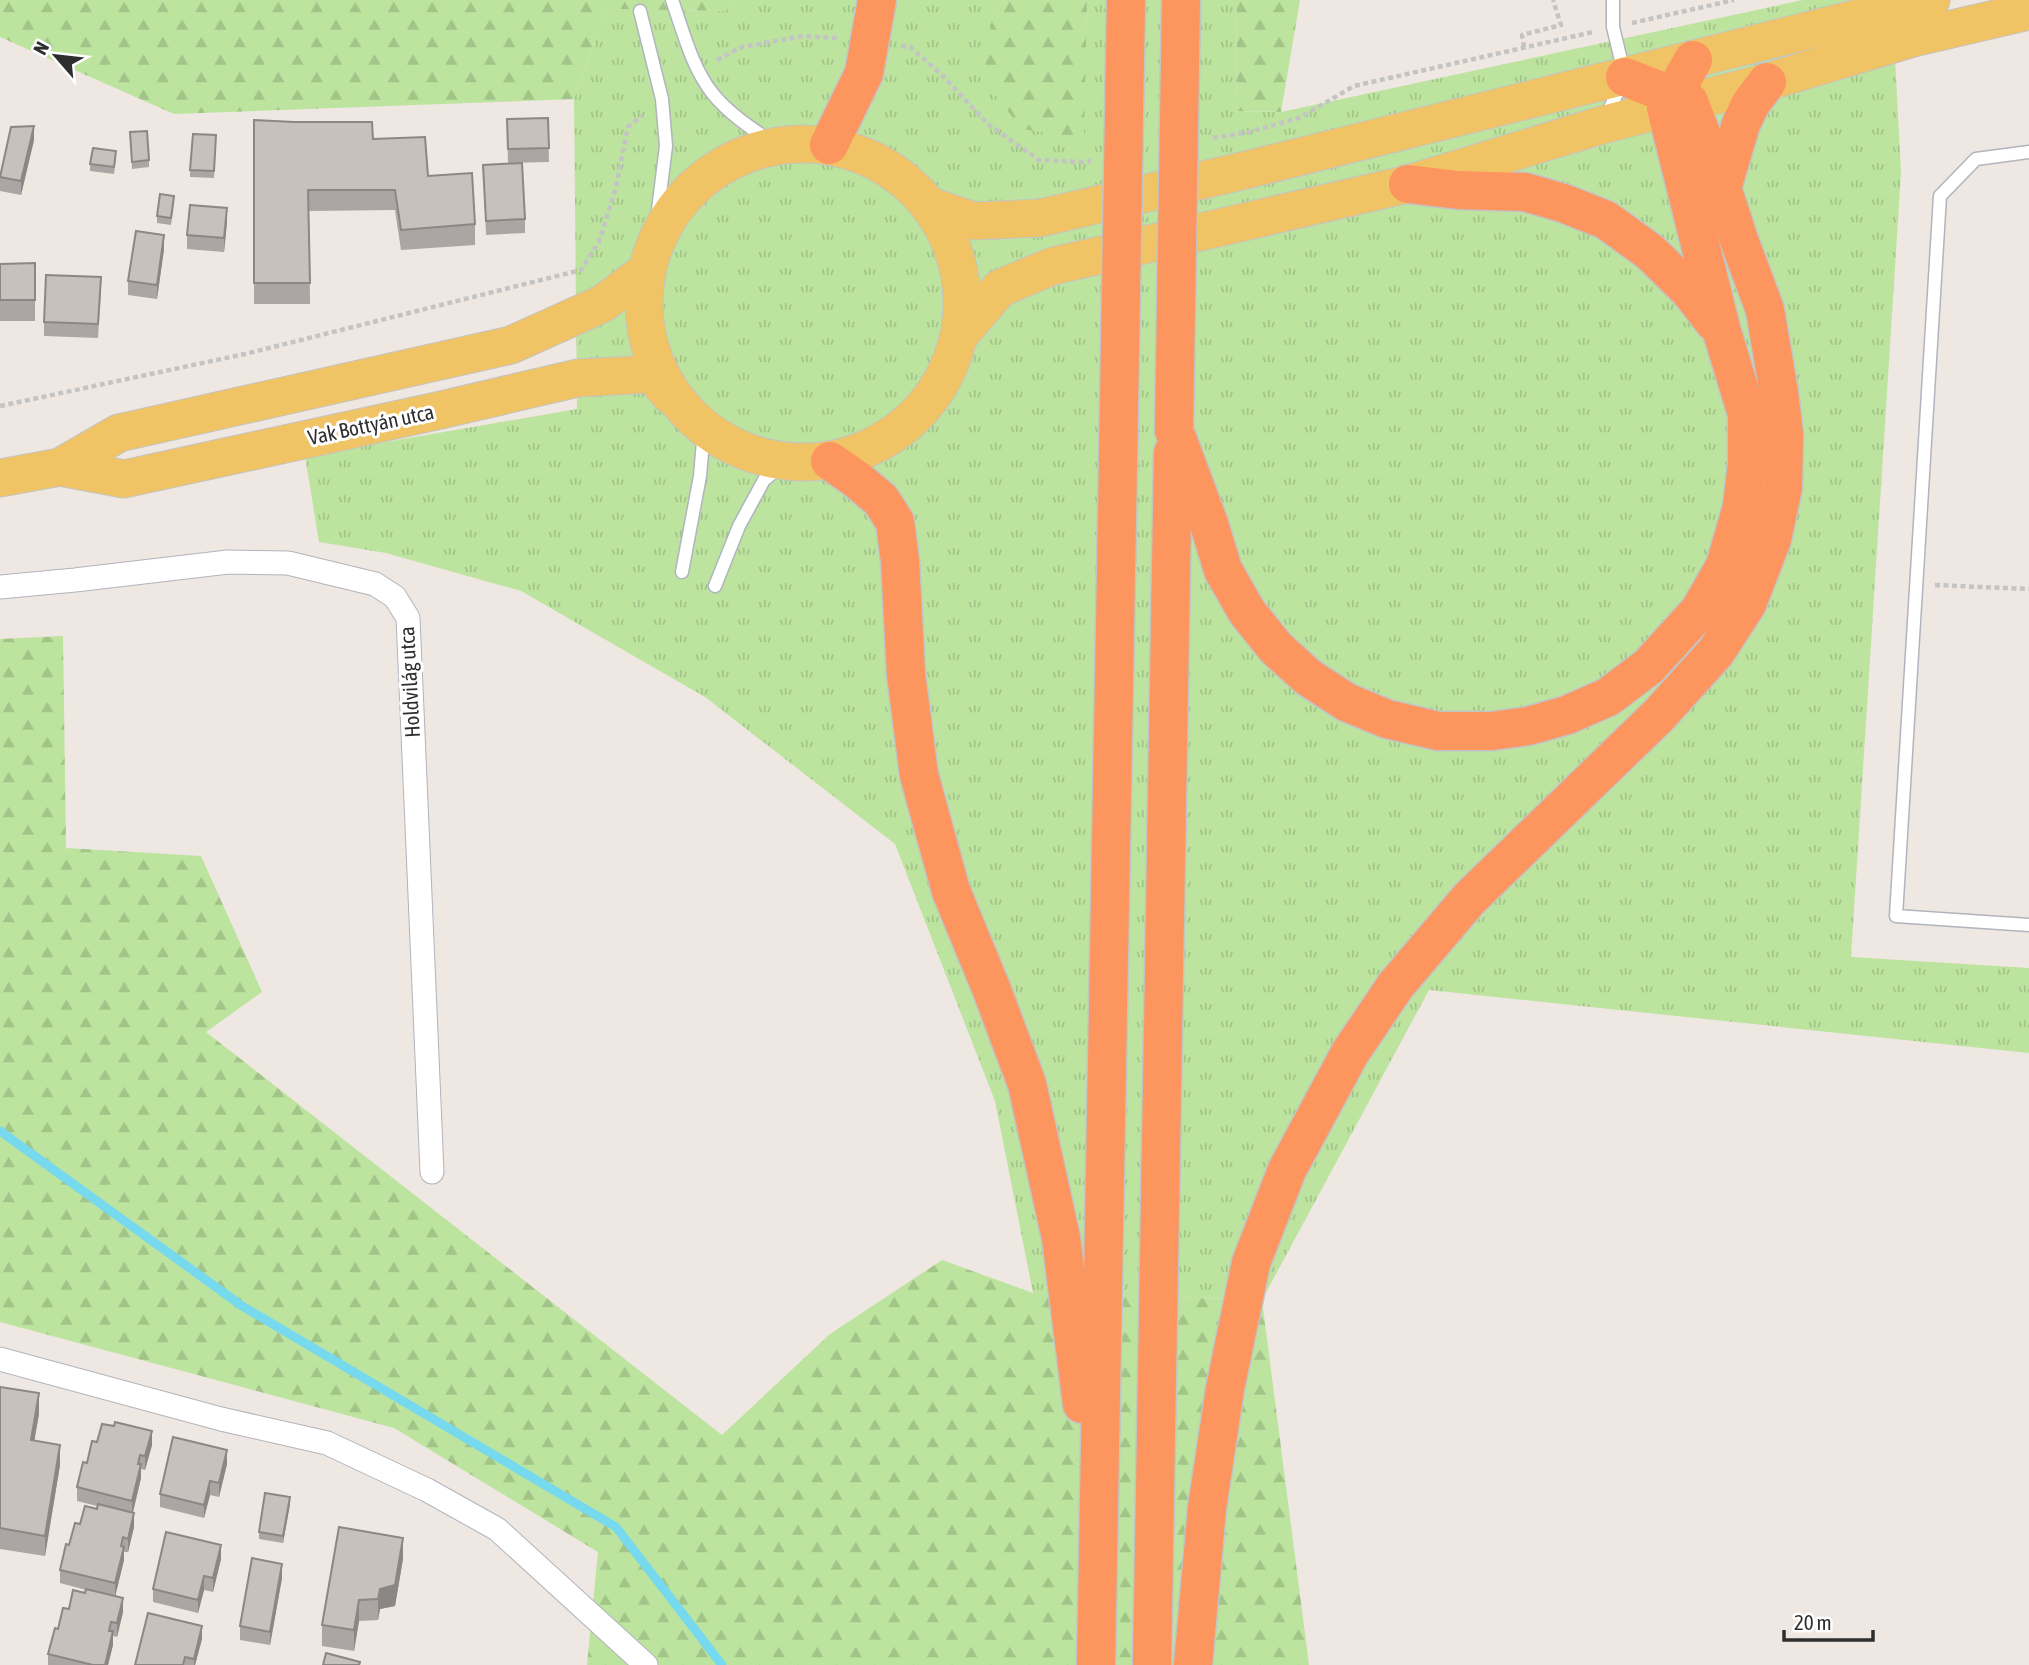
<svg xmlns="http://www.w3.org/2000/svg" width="2029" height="1665" font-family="'Asap Condensed',sans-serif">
<defs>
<pattern id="grass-tufts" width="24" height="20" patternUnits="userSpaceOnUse" patternTransform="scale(1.75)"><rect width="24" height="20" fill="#bce49f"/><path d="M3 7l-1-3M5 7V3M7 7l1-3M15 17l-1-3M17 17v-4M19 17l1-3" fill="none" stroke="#a2c489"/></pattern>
<pattern id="forest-firs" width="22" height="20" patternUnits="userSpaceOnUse" patternTransform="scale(1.75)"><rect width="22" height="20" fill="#bce49f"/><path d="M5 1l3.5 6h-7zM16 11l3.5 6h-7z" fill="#a2c489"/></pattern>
</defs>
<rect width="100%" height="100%" fill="#efe7e1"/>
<polygon fill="url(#grass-tufts)" points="738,0 1004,0 992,17 1083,139 1087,0 1237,0 1236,111 1281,112 1803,0 1892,0 1901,173 1851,957 2029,968 2029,1053 1429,990 1262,1300 1033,1293 995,1101 895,844 705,697 521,591 386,553 319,542 305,456 577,409 574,99 607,9 725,11"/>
<g fill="url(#forest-firs)">
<polygon points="0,0 738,0 725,11 607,9 574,99 174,114 0,37"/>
<polygon points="1004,0 1087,0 1084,139 1022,129 983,80 992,17"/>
<polygon points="1237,0 1300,0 1281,112 1236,111"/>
<polygon points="63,636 66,848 201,856 262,992 206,1032 722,1435 830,1334 942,1260 1033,1293 1262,1300 1309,1665 587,1665 598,1552 394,1428 0,1322 0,639"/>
</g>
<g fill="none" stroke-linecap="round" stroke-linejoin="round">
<polyline stroke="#76d9ee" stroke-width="9" points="0,1131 242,1306 616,1527 722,1665"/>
<g stroke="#b1b4bd" stroke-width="15">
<g id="service">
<path d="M672 0C683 31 692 68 713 94 730 115 754 130 776 145"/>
<polyline points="640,11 662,99 666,146 654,242"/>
<polyline points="1606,116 1625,77 1613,27 1613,0"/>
<polyline points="2029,152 1976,159 1940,196 1896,916 2029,925"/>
<polyline points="682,572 700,476 704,430"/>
<polyline points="715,586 739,526 764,480 785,463"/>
</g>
</g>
<g stroke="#b1b4bd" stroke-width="25">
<g id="minor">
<polyline points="0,587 75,580 228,562 288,563 375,584 395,597 408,618 432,1172"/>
<polyline points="0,1359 221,1419 327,1443 427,1490 497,1529 646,1665"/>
</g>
</g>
<g stroke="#c4c4c4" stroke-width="39">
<g id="primary">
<circle cx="803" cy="303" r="159"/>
<polyline points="930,206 974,221 1040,218 1246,170 1931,0"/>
<polyline points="959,336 1000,288 1053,266 1408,184 1602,125 1767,82 1913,38 2029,11"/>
<polyline points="60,467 124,479 441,410 578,378 652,374 670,395"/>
<polyline points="0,478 60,467 119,433 511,345 602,304 646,271"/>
</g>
</g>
<g stroke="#c4c4c4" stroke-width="41">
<g id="motorway">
<polyline points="829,145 864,73 877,0"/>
<polyline points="1408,184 1458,190 1525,192 1563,203 1606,220 1650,252 1690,291 1714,322"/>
<polyline points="1722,188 1741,124 1751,103 1767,82"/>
<polyline points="1174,430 1209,524 1223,570 1247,612 1276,648 1308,677 1346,702 1387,719 1438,731 1492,731 1528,726 1567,715 1608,697 1649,666 1700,610 1725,566 1742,507 1747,464 1747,414 1722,332 1666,108 1693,60"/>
<polyline points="830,461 856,479 881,500 895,522 900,561 906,674 919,775 951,891 991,988 1027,1084 1061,1238 1082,1404"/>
<polyline points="1096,1665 1118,463"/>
<polyline points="1152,1665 1173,453"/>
<polyline points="1193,1665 1207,1508 1225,1389 1251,1263 1287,1170 1350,1053 1396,985 1469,899 1658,716 1716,652 1747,604 1772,539 1783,487 1784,434 1779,393 1765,310 1739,240 1722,188 1689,102 1625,77"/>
</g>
</g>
<g stroke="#c4c4c4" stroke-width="4.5" stroke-dasharray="5 3.5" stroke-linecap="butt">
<polyline points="1632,23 1734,0"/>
<polyline points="901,46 910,47 941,74 989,125 1039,160 1083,162 1091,161"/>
<polyline points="1524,47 1522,35 1561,25 1553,0"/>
<polyline points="717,60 742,47 804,36 837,38"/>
<polyline points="1213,138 1249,132 1299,118 1354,86 1593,32"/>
<polyline points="0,406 245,354 581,270 599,242 615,190 628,127 642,115"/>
<polyline points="1935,585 2029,589"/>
</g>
<use href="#service" stroke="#fff" stroke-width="12"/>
<use href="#minor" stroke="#fff" stroke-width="23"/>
<use href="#primary" stroke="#f0c365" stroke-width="37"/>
<use href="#motorway" stroke="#fc955e" stroke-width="38"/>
<g stroke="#c4c4c4" stroke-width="41" stroke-linecap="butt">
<g id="motorway-bridge">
<polyline points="1174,430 1181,0"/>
<polyline points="1118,463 1126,0"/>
</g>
</g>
<use href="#motorway-bridge" stroke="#fc955e" stroke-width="38"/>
</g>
<g fill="#aba6a3">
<polygon points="548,118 549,162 508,163 507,119"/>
<polygon points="254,120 373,139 428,176 475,224 475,245 401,250 395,210 309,211 310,304 254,304"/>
<polygon points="130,132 149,160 149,167 132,169"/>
<polygon points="216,135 214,178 190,177 190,170"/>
<polygon points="34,140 21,195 0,191 0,176"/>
<polygon points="116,158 114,174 90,171 90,164"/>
<polygon points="483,165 525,219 525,233 486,235"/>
<polygon points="174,203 171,225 157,223 157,216"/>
<polygon points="227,222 224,252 187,249 187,235"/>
<polygon points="164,249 157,299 128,295 128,281"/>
<polygon points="35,263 35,321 0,321 0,264"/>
<polygon points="101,291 98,338 44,336 44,322"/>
<polygon points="0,1387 39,1414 34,1440 60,1465 45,1556 0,1549"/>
<polygon points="97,1442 152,1445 145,1470 141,1469 141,1478 133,1513 134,1527 128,1552 124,1552 124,1560 115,1596 123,1612 117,1637 113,1636 113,1645 108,1665 48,1665 48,1654 58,1629 69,1609 85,1593 86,1590 60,1583 60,1570 69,1545 80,1524 97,1509 97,1506 77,1501 77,1487 87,1463"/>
<polygon points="227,1464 219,1497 210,1495 204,1518 160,1507 160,1494"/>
<polygon points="290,1504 283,1543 259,1539 259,1532"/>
<polygon points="221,1559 213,1592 204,1590 198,1613 153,1602 153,1589"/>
<polygon points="403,1559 395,1606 380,1609 378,1620 359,1621 354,1651 322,1646 322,1625"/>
<polygon points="282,1578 270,1645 240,1640 240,1626"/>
<polygon points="202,1639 195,1665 135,1665"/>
</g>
<g fill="#8b8784">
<polygon points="34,126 34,140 21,195 21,181"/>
<polygon points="227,208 227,222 224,252 224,238"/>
<polygon points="164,235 164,249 157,299 157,285"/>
<polygon points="39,1393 39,1414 31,1460 31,1440"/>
<polygon points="152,1431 152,1445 145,1470 145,1456"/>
<polygon points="60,1445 60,1465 45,1556 45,1536"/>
<polygon points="227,1450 227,1464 219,1497 219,1483"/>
<polygon points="141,1464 141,1478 132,1515 132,1501"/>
<polygon points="210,1481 210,1495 204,1518 204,1505"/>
<polygon points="290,1497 290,1504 283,1543 283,1536"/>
<polygon points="134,1513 134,1527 128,1552 128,1539"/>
<polygon points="403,1538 403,1559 395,1606 380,1609 378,1620 378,1599 380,1589"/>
<polygon points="221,1545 221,1559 213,1592 213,1578"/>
<polygon points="124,1547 124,1560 115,1597 115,1583"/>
<polygon points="282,1564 282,1578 270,1645 270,1632"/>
<polygon points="204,1576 204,1590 198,1613 198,1600"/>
<polygon points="123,1598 123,1612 117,1637 117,1623"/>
<polygon points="359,1600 359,1621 354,1651 354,1630"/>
<polygon points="202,1626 202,1639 195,1665 194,1665 194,1659"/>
<polygon points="113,1631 113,1645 108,1665 105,1665"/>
</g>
<g fill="#c7c1bd" stroke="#8b8784" stroke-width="2">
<polygon points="548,118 549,148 508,149 507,119"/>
<polygon points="254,120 294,122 372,122 373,139 425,137 428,176 472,173 475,224 401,230 395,190 308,190 310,283 254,283"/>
<polygon points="34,126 21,181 0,177 11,127"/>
<polygon points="147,131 149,160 132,162 130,132"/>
<polygon points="193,134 216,135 214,171 190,170"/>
<polygon points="93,148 116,151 114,167 90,164"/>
<polygon points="522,163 525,219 486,221 483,165"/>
<polygon points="160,194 174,196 171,218 157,216"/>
<polygon points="190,205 227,208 224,238 187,235"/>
<polygon points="136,231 164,235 157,285 128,281"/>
<polygon points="35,263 35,300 0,300 0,264"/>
<polygon points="46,275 101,277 98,324 44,322"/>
<polygon points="0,1387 39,1393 31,1440 60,1445 45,1536 0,1528"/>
<polygon points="115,1422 152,1431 145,1456 140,1455 138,1464 141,1464 132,1501 77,1487 83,1462 87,1463 92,1441 97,1442 102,1424 114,1426"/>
<polygon points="173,1437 227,1450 219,1483 210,1481 204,1505 160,1494"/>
<polygon points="265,1493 290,1497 283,1536 259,1532"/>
<polygon points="98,1504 134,1513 128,1539 123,1537 121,1546 124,1547 115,1583 60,1570 66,1544 69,1545 75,1523 80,1524 85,1506 97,1509"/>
<polygon points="339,1527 403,1538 395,1585 380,1589 378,1599 359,1600 354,1630 322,1625"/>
<polygon points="166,1532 221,1545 213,1578 204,1576 198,1600 153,1589"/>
<polygon points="252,1558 282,1564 270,1632 240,1626"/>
<polygon points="86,1589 123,1598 117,1623 111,1622 109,1631 113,1631 105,1665 93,1665 48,1654 55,1628 58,1629 63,1608 69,1609 73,1590 85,1593"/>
<polygon points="148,1613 202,1626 194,1659 185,1657 183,1665 135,1665"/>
<polygon points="326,1653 360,1662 359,1665 323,1665"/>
</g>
<g text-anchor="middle" stroke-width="6" stroke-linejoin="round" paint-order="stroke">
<g font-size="21" fill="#2e2e2e" stroke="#fff">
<text transform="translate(371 425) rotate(-12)" y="7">Vak Bottyán utca</text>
<text transform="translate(410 682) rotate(-93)" y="7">Holdvilág utca</text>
</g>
</g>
<g transform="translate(56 56) rotate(298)" stroke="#ffffff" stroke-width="5" paint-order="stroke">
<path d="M0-5L12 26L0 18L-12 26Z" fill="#2e2e2e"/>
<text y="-10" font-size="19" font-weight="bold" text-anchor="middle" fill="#2e2e2e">N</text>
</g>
<path d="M1784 1630v10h89v-10" fill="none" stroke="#2e2e2e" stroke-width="3.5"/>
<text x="1794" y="1630" font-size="21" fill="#2e2e2e" stroke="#ffffff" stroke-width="5" paint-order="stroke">20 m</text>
</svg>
